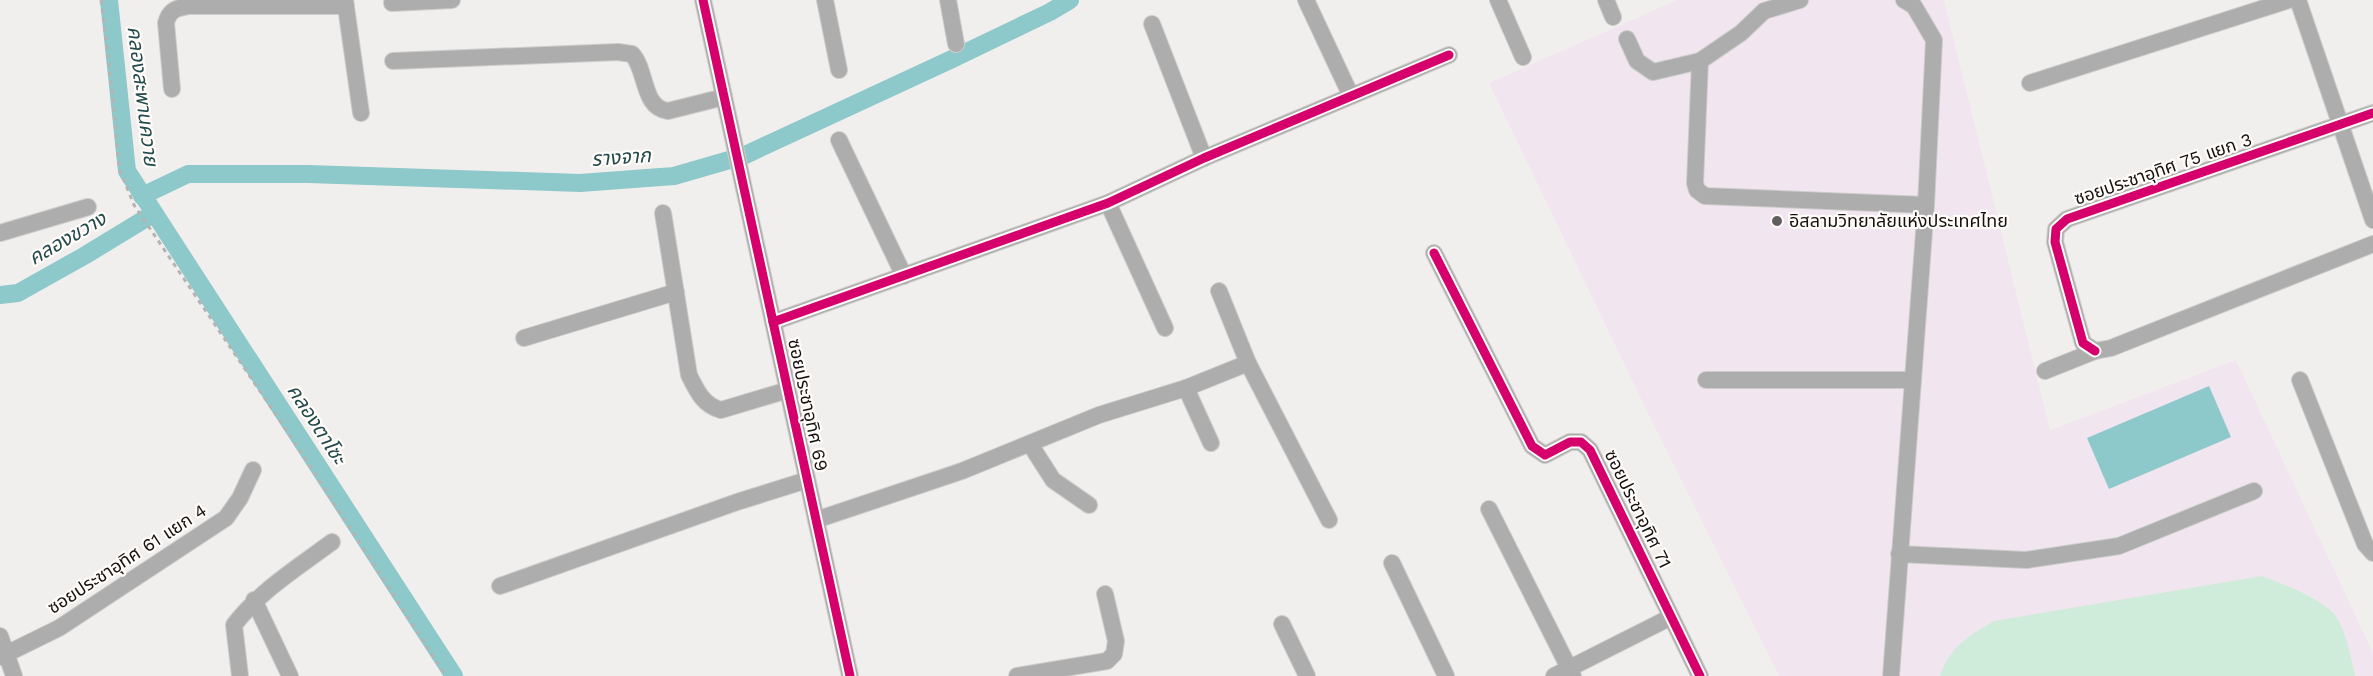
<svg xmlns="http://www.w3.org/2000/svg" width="2373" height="676" font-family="'Work Sans','Noto Sans Thai',sans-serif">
<rect width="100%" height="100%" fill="#f1efed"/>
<polygon fill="#f1e6ef" points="1677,0 1944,0 2050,430 2236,360 2373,653 2373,676 1779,676 1645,407 1489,83"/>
<path fill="#cfecda" d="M2262 576C2285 585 2311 594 2330 610 2345 622 2351 658 2355 676H1940C1950 646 1969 636 1994 621Z"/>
<polygon fill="#8dc8ca" points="2209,386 2231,437 2109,489 2087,438"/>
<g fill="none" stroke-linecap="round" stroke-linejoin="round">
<g stroke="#8dc8ca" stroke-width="18">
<polyline points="109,0 127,171 454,676"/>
<polyline points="142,196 188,174 308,174 580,183 674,176 743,156 950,60 1050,12 1070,0"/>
<polyline points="0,295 18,293 84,256 153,214"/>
</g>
<g stroke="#cdcccb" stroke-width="18">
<g id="minor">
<polyline points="345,0 361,113"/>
<polyline points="703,0 850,676"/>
<polyline points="825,0 839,70"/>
<polyline points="948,0 956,44"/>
<polyline points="1306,0 1351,96"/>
<polyline points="1498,0 1523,57"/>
<polyline points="1606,0 1613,17"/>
<polyline points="2298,0 2373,220"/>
<polyline points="392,3 452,0"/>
<polyline points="1152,24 1204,158"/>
<polyline points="1627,39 1637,61 1653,72 1700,61 1741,33 1764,11 1800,0"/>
<path d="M393 61 618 52 632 54C647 70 642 108 668 111L724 97"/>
<polyline points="1700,61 1695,183 1697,190 1705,196 1926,205"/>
<polyline points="2030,83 2289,0"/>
<path d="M172 89 166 23C169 11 175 8 188 6H346"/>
<polyline points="839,140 904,276"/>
<polyline points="1108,203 1165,328"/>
<path d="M663 213 689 375C697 391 703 405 721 410L788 390"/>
<polyline points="0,233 88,207"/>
<polyline points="1434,253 1532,446 1545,455 1570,442 1581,442 1590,450 1700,676"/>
<polyline points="1219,291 1248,363 1329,520"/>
<polyline points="773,322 1108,203 1204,158 1449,55"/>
<polyline points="524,338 676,292"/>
<polyline points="2095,351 2083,343 2055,242 2056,229 2067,219 2373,113"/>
<polyline points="2045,371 2095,351 2111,348 2373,244"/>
<polyline points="1706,380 1913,380"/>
<polyline points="2300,380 2365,544 2373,553"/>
<polyline points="1186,388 1211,443"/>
<polyline points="1030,444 1053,480 1089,505"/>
<polyline points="1489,509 1573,676"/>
<polyline points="816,520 962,471 1099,415 1186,388 1248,363"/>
<polyline points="1899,554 2026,560 2119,546 2254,491"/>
<polyline points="1392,563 1446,676"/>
<polyline points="500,586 737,502 807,480"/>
<polyline points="254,600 290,676"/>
<polyline points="1282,624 1307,676"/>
<polyline points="0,636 14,676"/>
<polyline points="0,657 59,628 226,518 240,498 253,470"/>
<path d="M240 676 234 625C261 590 297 568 332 542"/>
<polyline points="1017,676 1107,661 1114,654 1116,641 1105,594"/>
<polyline points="1554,676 1671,617"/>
<polyline points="1891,676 1926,205 1934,40 1914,6 1904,0"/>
</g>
</g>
<polyline stroke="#b6b4b3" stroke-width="3" stroke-dasharray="4.5 4.5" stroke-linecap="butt" points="101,0 112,89 119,168 134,205 293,440 446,676"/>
<use href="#minor" stroke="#acadac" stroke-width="16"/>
<g stroke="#fffcfa" stroke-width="13">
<g id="cycleway">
<polyline points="703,0 850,676"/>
<polyline points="1434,253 1532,446 1545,455 1570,442 1581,442 1590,450 1700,676"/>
<polyline points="773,322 1108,203 1204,158 1449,55"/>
<polyline points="2095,351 2083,343 2055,242 2056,229 2067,219 2373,113"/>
</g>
</g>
<use href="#cycleway" stroke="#d6006c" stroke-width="9"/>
</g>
<circle fill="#615f5e" stroke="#fffcfa" stroke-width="2" cx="1777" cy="221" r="6"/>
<g text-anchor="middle" stroke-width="4.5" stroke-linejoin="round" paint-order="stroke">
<g font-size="18" fill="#141211" stroke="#fffcfa">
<text transform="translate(2163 169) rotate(-19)" y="6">ซอยประชาอุทิศ 75 แยก 3</text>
<text transform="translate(808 405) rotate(78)" y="6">ซอยประชาอุทิศ 69</text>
<text transform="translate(1638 509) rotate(64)" y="6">ซอยประชาอุทิศ 71</text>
<text transform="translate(127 559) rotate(-33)" y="6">ซอยประชาอุทิศ 61 แยก 4</text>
</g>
<g font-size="18" fill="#141211" stroke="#fffcfa" text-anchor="start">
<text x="1789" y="227">อิสลามวิทยาลัยแห่งประเทศไทย</text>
</g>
<g font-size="20" font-style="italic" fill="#224a4c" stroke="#fffcfa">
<text transform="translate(143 96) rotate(83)" y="7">คลองสะพานควาย</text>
<text transform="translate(621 157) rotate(-4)" y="7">รางจาก</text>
<text transform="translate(67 238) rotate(-30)" y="7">คลองขวาง</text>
<text transform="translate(317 424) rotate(57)" y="7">คลองตาโซะ</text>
</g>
</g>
</svg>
